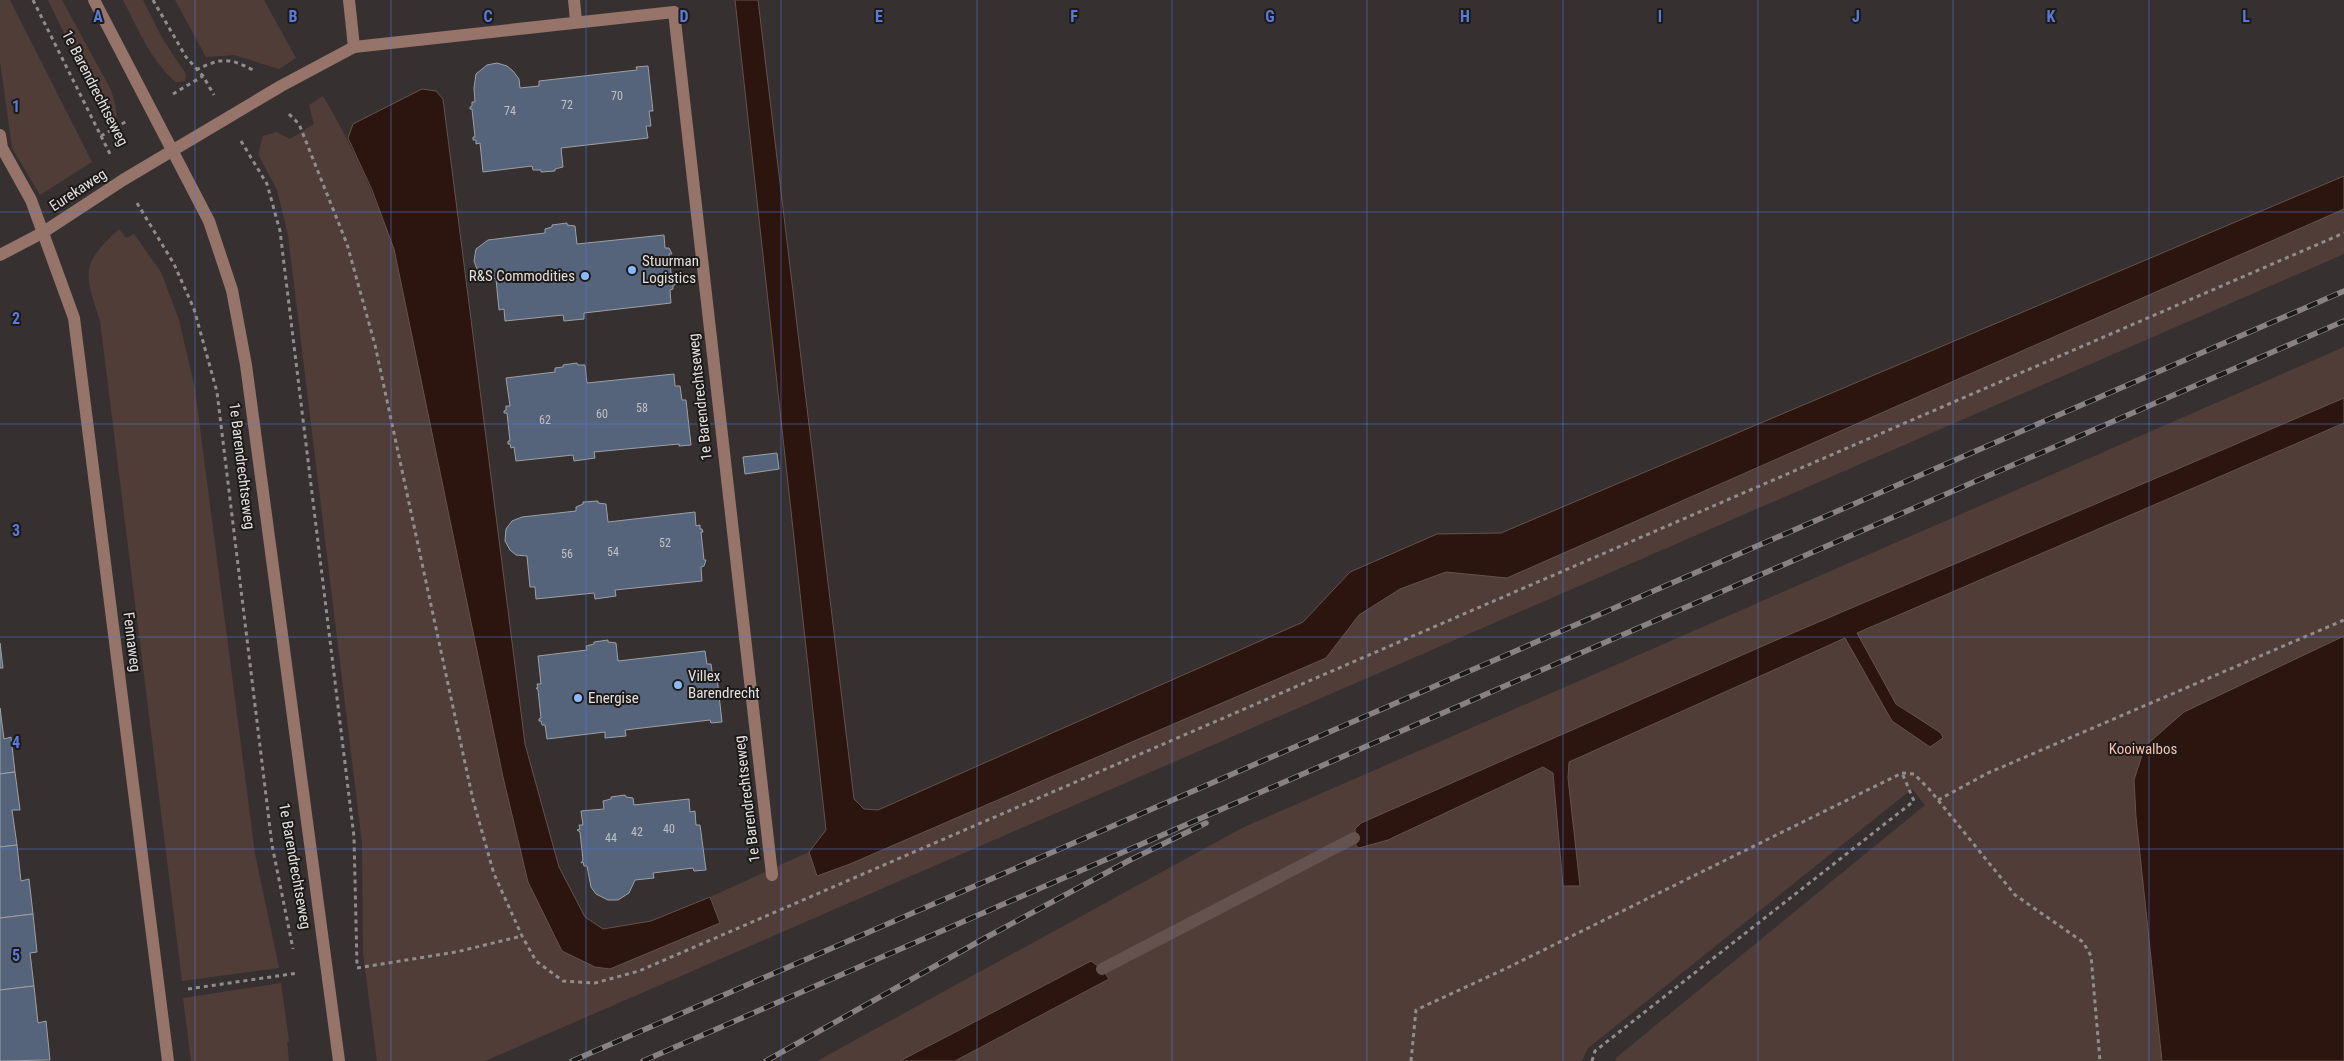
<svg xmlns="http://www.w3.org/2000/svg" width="2344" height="1061" font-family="'Roboto Condensed',sans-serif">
<rect width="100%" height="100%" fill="#363130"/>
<g fill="#513d38">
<polygon points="0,0 10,0 92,162 40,195 12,148 0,61"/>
<path d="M48 0H62L111 90C114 100 119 113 115 122L105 118Z"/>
<path d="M123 0H143L162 38 186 74 185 81 176 82C151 61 138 29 123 0Z"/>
<polygon points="175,0 264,0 296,58 279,69 234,55 206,57"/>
<path d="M323 96C353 146 374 195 394 249L503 777 528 882 562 951 715 907 710 897 809 852 817 876 850 864 1326 658 1359 615 1400 589 1446 572 1507 578 2344 209V254L485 1061H377L363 953 362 843 288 235 277 190 258 154 263 136 277 132 290 139 314 124 309 105Z"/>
<path d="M119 229 126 238 134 234 161 272 179 320 195 389 255 854 279 968 182 981 100 321C85 273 79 266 119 229Z"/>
<polygon points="2344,347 2344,398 1774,641 1361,823 1355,829 1356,846 1388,840 1543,767 1553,773 1563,885 1569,762 1845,638 2344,423 2344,1061 1615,1061 1617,1057 1925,805 1912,789 1588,1048 1582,1061 956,1061 1109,979 1102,969 1091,961 900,1061 817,1061 1242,828"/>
<polygon points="281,983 289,1041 287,1042 289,1061 191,1061 183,998"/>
</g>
<g fill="#2c150e" stroke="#63524d">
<polygon points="735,0 758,0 854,799 864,809 878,810 1303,622 1350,572 1437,534 1501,533 2344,176 2344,209 1507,578 1446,572 1400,589 1359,615 1326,658 850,864 817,876 809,852 826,830"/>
<polygon points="422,89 436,91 443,99 525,744 559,867 585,917 603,929 651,921 710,897 720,923 610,969 595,967 562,951 528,882 503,777 394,249 372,190 348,138 353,124"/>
<polygon points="2344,398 2344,423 1857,633 1896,704 1941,733 1943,738 1930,747 1892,721 1845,638 1569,762 1568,778 1580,886 1563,886 1553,773 1543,767 1388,840 1359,848 1356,846 1355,829 1361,823 1774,641"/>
<polygon points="2344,636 2344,1061 2162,1061 2136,817 2134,780 2145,746 2184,712"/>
<polygon points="1091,961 1102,969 1109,979 955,1061 900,1061"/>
</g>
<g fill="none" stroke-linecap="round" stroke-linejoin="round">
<polyline stroke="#63524d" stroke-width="12" points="1102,969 1354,838"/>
</g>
<g fill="#55647a" stroke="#9da0a5">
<polygon points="497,63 507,66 513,71 519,79 520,88 539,86 539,81 637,70 636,67 648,66 653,111 649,111 651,126 646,126 648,138 561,148 563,167 555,169 555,171 541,172 541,170 533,170 532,166 483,172 480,143 476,144 476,140 473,140 473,137 475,137 472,109 470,109 470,107 472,106 472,102 475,102 474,88 476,74 487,65"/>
<polygon points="567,223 567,225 575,226 577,244 664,235 665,248 669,248 672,254 669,254 672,282 675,282 675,285 673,285 673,289 670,290 671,303 584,313 584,319 564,321 563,315 505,321 504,309 499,310 496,279 484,276 477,269 474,261 476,249 488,240 545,233 545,229 552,227 552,225"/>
<polygon points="577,363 578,365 585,365 587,383 674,374 675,386 680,386 682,400 686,400 691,445 679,446 679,444 594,452 595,458 574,461 573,455 516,461 514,447 511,448 510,444 508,444 508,441 510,441 507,413 504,413 504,411 506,410 506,406 510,406 506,378 555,372 555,368 563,367 563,365"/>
<polygon points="777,453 779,469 745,474 743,457"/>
<polygon points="598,501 598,503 606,504 608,522 695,512 696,526 700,525 700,529 702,529 703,532 701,532 704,560 706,560 704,566 701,567 702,581 615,590 616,596 595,599 594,593 536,599 535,587 530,587 527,556 516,555 510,550 505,541 506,529 512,521 522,517 576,511 576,507 583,504 583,502"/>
<polygon points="608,640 608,642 616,643 618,661 705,651 707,664 711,664 713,678 717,677 722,722 711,723 710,720 625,730 626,736 605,738 605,732 547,739 545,725 542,725 541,721 539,721 539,719 541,718 538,690 536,688 538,688 537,684 541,684 538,656 587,650 586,646 594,644 594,642"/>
<polygon points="0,643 3,668 0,668"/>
<polygon points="0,708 4,739 11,737 15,772 0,774"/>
<polygon points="15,772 20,810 12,810 17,845 0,847 0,774"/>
<polygon points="625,795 626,797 633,798 634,805 689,799 690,812 695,811 696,825 700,825 706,870 694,871 693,868 653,873 654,878 635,880 629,893 618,900 608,900 596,894 591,887 587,866 584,866 583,862 581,863 583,860 580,832 577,830 580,829 579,825 583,825 581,811 604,809 603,801 611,799 611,797"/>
<polygon points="17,845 21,881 29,879 33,914 0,918 0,847"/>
<polygon points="33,914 37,952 30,953 34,986 0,990 0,918"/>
<polygon points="34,986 38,1023 46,1021 50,1060 0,1061 0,990"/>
</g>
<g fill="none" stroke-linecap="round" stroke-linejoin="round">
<g stroke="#918d8c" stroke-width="3" stroke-dasharray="4 4" stroke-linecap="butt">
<polyline points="33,0 111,156"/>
<polyline points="153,0 186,57 203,76 214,95"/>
<path d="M196 70C221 58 228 57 253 70"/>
<polyline points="173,94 203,76"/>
<polyline points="289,114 299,124 347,244 375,345 473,800 494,874 522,936 536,961 563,981 595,983 639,971 2344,233"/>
<polyline points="101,136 127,121"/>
<polyline points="241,141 267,184 280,231 354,837 357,966"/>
<polyline points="137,203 174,264 194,309 217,392 272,845 293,949"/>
<polyline points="1938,800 1988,773 2344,620"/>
<polyline points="357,968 456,952 522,936"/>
<polyline points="188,989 298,973"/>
<polyline points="1411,1061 1416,1010 1507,968 1902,773 1914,774 1929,789 2015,895 2083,942 2091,956 2100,1061"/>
<polyline points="1592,1061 1595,1051 1914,801 1902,773"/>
</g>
<g stroke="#96746a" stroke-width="12">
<polyline points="94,0 209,221 232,290 246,365 339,1061"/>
<polyline points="349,0 354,47"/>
<polyline points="574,0 576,21"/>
<polyline points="0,135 2,148 31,200 74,318 168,1061"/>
<polyline points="0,255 42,233 123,180 281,86 354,47 674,12 772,875"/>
</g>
<g stroke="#888382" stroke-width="5.5">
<g id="rail">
<polyline points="572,1061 2344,291"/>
<polyline points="643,1061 2344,321"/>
<polyline points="766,1061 985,938 1130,860 1206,823"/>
</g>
</g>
<use href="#rail" stroke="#1c1a19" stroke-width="4" stroke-dasharray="11" stroke-linecap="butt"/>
</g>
<path fill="none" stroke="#597ada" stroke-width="1" stroke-opacity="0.55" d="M195 0V1061M391 0V1061M586 0V1061M781 0V1061M977 0V1061M1172 0V1061M1367 0V1061M1563 0V1061M1758 0V1061M1953 0V1061M2149 0V1061M0 212H2344M0 424H2344M0 637H2344M0 849H2344"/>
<g fill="#8bb9fc" stroke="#1c1a19" stroke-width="2">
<circle cx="632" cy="270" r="5"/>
<circle cx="585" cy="276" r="5"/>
<circle cx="678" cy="685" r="5"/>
<circle cx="578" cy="698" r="5"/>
</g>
<g text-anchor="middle" stroke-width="4" stroke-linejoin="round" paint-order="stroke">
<g font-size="12" fill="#c0c1c6">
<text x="617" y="100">70</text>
<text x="567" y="109">72</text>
<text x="510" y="115">74</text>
<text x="642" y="412">58</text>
<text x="602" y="418">60</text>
<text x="545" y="424">62</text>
<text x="665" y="547">52</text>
<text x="613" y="556">54</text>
<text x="567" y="558">56</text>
<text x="669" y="833">40</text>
<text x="637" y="836">42</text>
<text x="611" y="842">44</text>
</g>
<g font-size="15" fill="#e4e0df" stroke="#1c1a19">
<text transform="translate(95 88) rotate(63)" y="5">1e Barendrechtseweg</text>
<text transform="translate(78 190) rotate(-33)" y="5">Eurekaweg</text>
<text transform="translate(700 397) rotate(-96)" y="5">1e Barendrechtseweg</text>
<text transform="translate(242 466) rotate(83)" y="5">1e Barendrechtseweg</text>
<text transform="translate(132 642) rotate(83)" y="5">Fennaweg</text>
<text transform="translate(747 799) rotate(-97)" y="5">1e Barendrechtseweg</text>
<text transform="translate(295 866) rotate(80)" y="5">1e Barendrechtseweg</text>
</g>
<g font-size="15" fill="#e4e0df" stroke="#1c1a19" text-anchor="start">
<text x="642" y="266">Stuurman<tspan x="642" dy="17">Logistics</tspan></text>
<text x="575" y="281" text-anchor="end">R&amp;S Commodities</text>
<text x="688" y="681">Villex<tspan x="688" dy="17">Barendrecht</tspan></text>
<text x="588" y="703">Energise</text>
</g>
<g font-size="15" fill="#f8beae" stroke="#1c1a19">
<text x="2143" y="754">Kooiwalbos</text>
</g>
</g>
<g font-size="16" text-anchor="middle" font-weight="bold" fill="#597ada" stroke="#1c1a19" stroke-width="4" stroke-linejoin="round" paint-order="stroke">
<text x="98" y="22">A</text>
<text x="293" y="22">B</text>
<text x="488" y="22">C</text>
<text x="684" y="22">D</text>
<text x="879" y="22">E</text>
<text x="1074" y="22">F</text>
<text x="1270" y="22">G</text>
<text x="1465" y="22">H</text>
<text x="1660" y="22">I</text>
<text x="1856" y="22">J</text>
<text x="2051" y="22">K</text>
<text x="2246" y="22">L</text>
<text x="16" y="112">1</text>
<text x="16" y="324">2</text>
<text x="16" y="536">3</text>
<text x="16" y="748">4</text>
<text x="16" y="961">5</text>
</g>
</svg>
